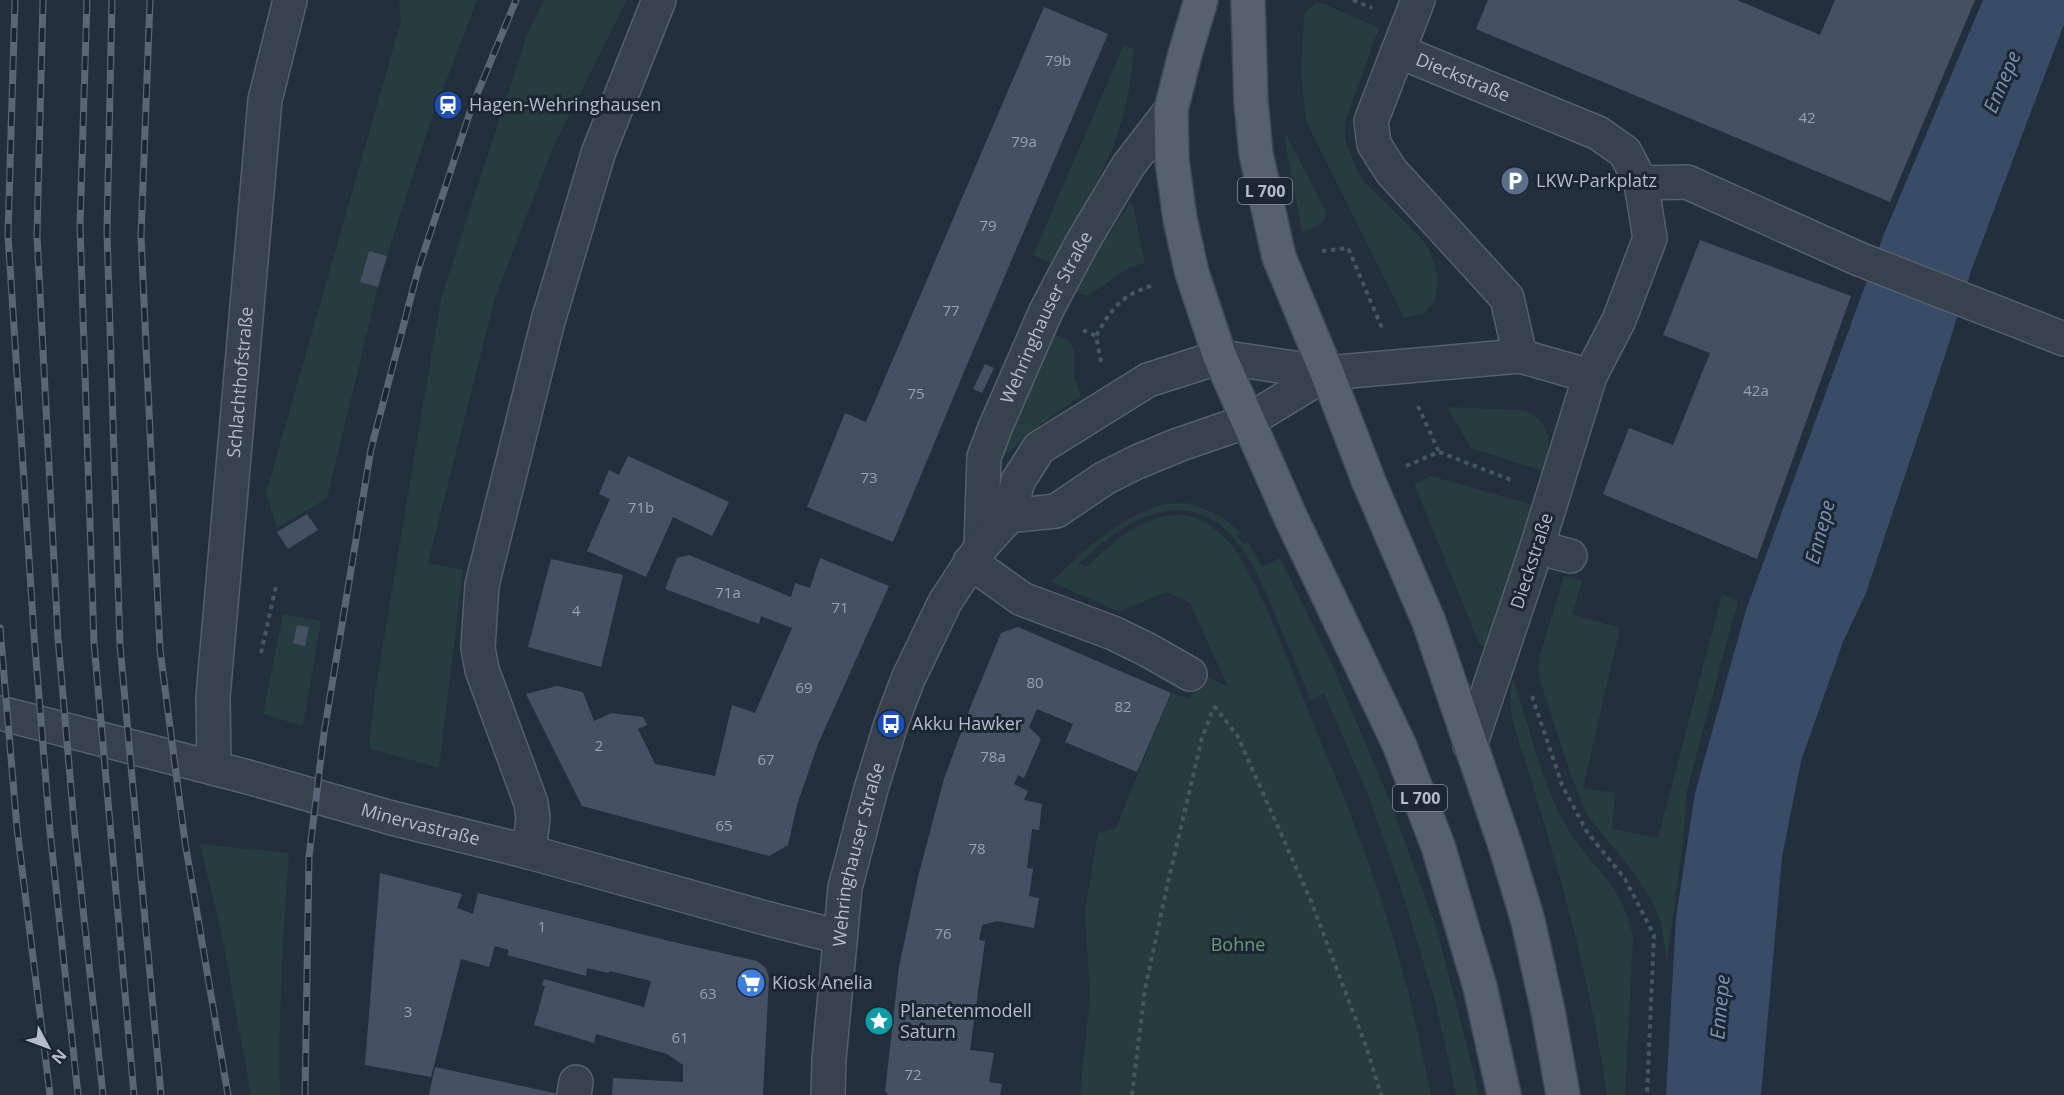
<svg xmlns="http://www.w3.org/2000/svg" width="2064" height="1095" font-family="'Open Sans',sans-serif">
<rect width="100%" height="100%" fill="#242f3e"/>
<g fill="#263c3f">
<polygon points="399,0 477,0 429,126 387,256 369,251 360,282 378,287 327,498 277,528 266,493 401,21"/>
<polygon points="544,0 627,0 552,150 495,298 428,563 463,570 439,768 369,748 375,692 441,298 527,35"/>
<polygon points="1316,3 1322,3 1379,28 1345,122 1345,138 1352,159 1364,182 1418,235 1428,247 1435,265 1438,279 1435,300 1425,313 1404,318 1306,121 1301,74 1304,17 1306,12"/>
<path d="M1124 45 1134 49C1132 66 1131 83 1127 100 1115 159 1080 212 1052 264L1033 255Z"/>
<path d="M1287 136 1326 212C1326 225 1313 228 1302 232L1284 137Z"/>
<polygon points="1130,203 1132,204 1134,209 1145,263 1130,267 1088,296 1072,290"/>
<polygon points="1051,333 1068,340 1074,349 1074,376 1081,396 1041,424 1001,459 998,456"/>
<path d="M1447 407 1525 410C1554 427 1551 441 1543 471L1471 448Z"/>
<polygon points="1431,476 1533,505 1489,646 1485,647 1480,645 1414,484"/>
<path d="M1186 503C1208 509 1225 517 1241 533L1237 536 1245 545 1248 542 1262 567 1280 558 1332 664 1391 804 1436 927 1473 1069 1478 1095H1456L1435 1001 1402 892 1368 795 1324 693 1311 701C1302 677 1291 653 1281 629 1269 599 1256 565 1235 540 1187 481 1122 521 1079 564L1087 567C1113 541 1152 506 1193 517 1211 523 1228 539 1238 554 1266 600 1285 653 1305 703 1332 769 1360 834 1382 902 1403 965 1418 1030 1431 1095H1080L1090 996 1085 911 1098 833 1116 828 1171 693 1190 699 1203 674 1228 687 1190 603 1167 592 1119 612 1052 582C1082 552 1117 519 1158 506 1167 503 1177 504 1186 503Z"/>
<polygon points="1564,576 1582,581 1572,614 1620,628 1583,788 1615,793 1612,829 1658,838 1722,594 1738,601 1687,790 1683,842 1667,960 1660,919 1651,900 1634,873 1587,815 1571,775 1539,677 1538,663 1540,655"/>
<polygon points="283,614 321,621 303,726 263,714"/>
<path d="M1511 680 1514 681C1529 727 1542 783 1565 824 1580 852 1605 872 1620 899 1626 911 1630 924 1633 938L1625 1095H1607C1589 967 1551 844 1513 722L1510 703Z"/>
<path d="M200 844 289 853C283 934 278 1014 280 1095H251L223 941Z"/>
</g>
<polygon fill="#394c67" points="1983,0 2064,0 2064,24 1971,271 1950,340 1866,593 1843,642 1801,761 1782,857 1761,1095 1666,1095 1676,918 1695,793 1746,610 1884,234"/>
<g fill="#455162">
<polygon points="1488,0 1737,0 1820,35 1835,0 1975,0 1890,202 1476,29"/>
<polygon points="1044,7 1108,34 966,367 893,542 807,507 845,413 866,422"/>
<polygon points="1700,240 1851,296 1757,559 1603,494 1629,428 1673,445 1710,353 1663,335"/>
<polygon points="369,251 387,256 378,287 360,282"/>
<polygon points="985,364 994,368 982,393 973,389"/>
<polygon points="628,456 729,502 712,536 673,517 646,577 587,551 610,499 599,494 609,470 619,475"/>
<polygon points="307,514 318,530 288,549 277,532"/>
<polygon points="689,555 791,597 795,583 810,588 820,558 889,586 818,744 797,805 788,845 769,856 582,806 526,694 557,686 583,692 594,721 612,713 643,717 647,725 638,729 655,764 715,776 732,705 755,713 792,628 761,616 759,624 665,589 677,558"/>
<polygon points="551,559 623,575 601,667 528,647"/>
<polygon points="297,625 309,627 305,646 293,643"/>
<polygon points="1018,627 1171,693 1137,772 1065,742 1073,724 1037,709 1029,727 1041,739 1024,778 1018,775 1014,784 1028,791 1024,800 1042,804 1039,830 1032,829 1027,868 1033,869 1029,896 1039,898 1034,928 997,921 982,925 979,940 985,941 970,1050 994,1053 989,1082 1002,1084 1000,1095 887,1095 888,1093 885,1092 899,967 918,877 944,779 972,703 1001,633"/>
<polygon points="380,873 462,894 457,908 473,914 478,893 669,941 757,961 766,968 769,978 763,1095 612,1095 613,1078 683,1082 683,1065 667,1054 596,1034 594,1043 534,1025 545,986 542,985 544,979 644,1007 651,981 610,971 608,973 587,968 586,976 507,955 509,950 495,946 489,967 461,959 431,1077 365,1065"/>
<polygon points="435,1067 559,1094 559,1095 429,1095"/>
</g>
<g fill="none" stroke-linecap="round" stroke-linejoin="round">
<g stroke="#565f6c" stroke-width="36">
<g id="minor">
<polyline points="1418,0 1371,121 1374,144 1391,171 1507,298 1520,356"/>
<path id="s1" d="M1398 51 1598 133 1625 152 1641 183 1650 238 1619 320 1590 376 1537 547 1470 745"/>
<polyline points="1641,183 1687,182 1859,259 2064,339"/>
<polyline points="1009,516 1056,511 1105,478 1137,462 1178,445 1248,421 1327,373"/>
<path id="s2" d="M981 547 984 457 995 428 1046 311 1082 243 1128 166 1171 110"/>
<polyline points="1537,547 1570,556"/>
<polyline points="970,562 1022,599 1113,633 1146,649 1190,674"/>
<path id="s3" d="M0 713 248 777 392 818 529 852 765 918 840 937"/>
<path id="s4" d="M214 768 213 697 265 100 290 0"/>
<polyline points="529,852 533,818 531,803 482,670 478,648 482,585 548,321 599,151 659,0"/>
<polyline points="574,1095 576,1082"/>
<path id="s5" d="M828 1095 829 1059 845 888 871 789 891 724 908 679 945 602 981 547 1009 516 1018 481 1039 448 1148 380 1220 357 1327 373 1520 356 1590 376"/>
</g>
</g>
<g stroke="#414a57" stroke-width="36">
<g id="major">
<polyline points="1201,0 1185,54 1171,110 1172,160 1180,219 1192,273 1220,357 1291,518 1399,744 1438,846 1480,987 1504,1095"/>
<polyline points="1248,0 1251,102 1256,154 1279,257 1327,373 1369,482 1429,622 1506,848 1528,921 1548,1011 1563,1095"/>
</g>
</g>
<g stroke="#44595c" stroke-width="4" stroke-dasharray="4.5 4.5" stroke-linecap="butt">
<polyline points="1353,0 1372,8"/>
<polyline points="1322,251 1348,248 1382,328"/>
<polyline points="1083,330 1096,336"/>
<path d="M1101 362 1096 336C1112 308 1121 295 1154 285"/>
<polyline points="1418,406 1439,452"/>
<polyline points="1406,466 1439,452 1514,481"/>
<polyline points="261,653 276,586"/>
<polyline points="1532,696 1562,785 1587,832 1625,879 1654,935 1647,1095"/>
<polyline points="1214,706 1237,735 1311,901 1367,1049 1381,1095"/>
<polyline points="1132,1095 1145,989 1168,882 1202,738 1214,707"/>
</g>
<use href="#minor" stroke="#38414e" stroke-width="33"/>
<use href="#major" stroke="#56606e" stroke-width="33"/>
<g stroke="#5a6575" stroke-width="7">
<g id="rail">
<polyline points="15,0 8,235 34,635 50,831 78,1095"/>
<polyline points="43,0 37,235 58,638 75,834 103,1095"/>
<polyline points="87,0 80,226 94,643 134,1095"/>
<polyline points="112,0 107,232 120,645 161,1095"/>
<polyline points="150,0 141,236 160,650 185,842 228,1095"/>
<polyline points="0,628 17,828 50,1095"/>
<polyline points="305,1095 309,857 324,733 371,449 418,270 471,109 516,0"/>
</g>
</g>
<use href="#rail" stroke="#1d2633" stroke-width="4.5" stroke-dasharray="14" stroke-linecap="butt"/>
</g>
<defs>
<g id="station-disc" transform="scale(1.5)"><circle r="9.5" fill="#1a4fb4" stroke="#1d2633"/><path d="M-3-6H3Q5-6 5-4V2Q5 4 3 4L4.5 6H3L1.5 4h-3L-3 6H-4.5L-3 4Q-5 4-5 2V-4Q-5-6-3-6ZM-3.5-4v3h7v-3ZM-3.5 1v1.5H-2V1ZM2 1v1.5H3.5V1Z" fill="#fff"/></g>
<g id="parking-disc" transform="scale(1.5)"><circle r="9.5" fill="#5c6f8a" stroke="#1d2633"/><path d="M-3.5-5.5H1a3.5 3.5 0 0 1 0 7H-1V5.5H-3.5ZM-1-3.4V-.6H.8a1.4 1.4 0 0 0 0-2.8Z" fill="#fff"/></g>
<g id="bus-disc" transform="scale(1.5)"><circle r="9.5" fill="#1a4fb4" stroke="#1d2633"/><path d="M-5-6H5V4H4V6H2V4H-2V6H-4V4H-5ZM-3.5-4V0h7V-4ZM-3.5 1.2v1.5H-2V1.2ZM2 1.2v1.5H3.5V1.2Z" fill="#fff"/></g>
<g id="supermarket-disc" transform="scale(1.5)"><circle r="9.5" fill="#3f7fe0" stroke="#1d2633"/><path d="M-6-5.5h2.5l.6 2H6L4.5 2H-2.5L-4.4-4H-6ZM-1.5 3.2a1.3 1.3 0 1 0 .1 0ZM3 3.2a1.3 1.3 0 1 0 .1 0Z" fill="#fff"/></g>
<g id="sight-disc" transform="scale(1.5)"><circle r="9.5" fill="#0f9aa8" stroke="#1d2633"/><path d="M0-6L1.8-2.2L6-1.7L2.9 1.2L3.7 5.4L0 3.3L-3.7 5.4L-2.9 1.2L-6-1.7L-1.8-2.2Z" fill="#fff"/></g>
</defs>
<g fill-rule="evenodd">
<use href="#station-disc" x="448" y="105"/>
<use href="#parking-disc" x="1515" y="181"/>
<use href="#bus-disc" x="891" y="724"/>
<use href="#supermarket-disc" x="751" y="983"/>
<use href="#sight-disc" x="879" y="1021"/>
</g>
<g text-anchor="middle" stroke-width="6" stroke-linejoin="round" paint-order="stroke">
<g font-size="15" fill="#98a1af">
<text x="1058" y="66">79b</text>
<text x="1807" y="123">42</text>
<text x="1024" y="147">79a</text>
<text x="988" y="231">79</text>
<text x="951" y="316">77</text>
<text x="1756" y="396">42a</text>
<text x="916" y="399">75</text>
<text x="869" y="483">73</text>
<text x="641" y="513">71b</text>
<text x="728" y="598">71a</text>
<text x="840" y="613">71</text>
<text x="576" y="616">4</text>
<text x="1035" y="688">80</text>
<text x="804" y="693">69</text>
<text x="1123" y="712">82</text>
<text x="599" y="751">2</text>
<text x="993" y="762">78a</text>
<text x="766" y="765">67</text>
<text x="724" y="831">65</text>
<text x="977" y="854">78</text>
<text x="542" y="932">1</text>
<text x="943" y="939">76</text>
<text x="708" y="999">63</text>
<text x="408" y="1017">3</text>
<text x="680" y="1043">61</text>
<text x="913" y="1080">72</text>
</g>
<g fill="#1d2633" stroke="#878f9c" stroke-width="1.5">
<rect x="1238" y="178" width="54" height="26" rx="4.5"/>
<rect x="1393" y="785" width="54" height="26" rx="4.5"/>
</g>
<g font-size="16" font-weight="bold" fill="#b4bcc9">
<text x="1265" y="197">L 700</text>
<text x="1420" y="804">L 700</text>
</g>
<g font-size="18" fill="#b4bcc9" stroke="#1d2633">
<text dy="6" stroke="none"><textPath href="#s1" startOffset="70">Dieckstraße</textPath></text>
<text dy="6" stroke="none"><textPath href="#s2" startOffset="243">Wehringhauser Straße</textPath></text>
<text dy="6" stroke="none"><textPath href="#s4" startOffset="387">Schlachthofstraße</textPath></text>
<text transform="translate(1532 561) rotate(-72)" y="6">Dieckstraße</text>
<text dy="6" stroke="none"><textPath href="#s3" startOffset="435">Minervastraße</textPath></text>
<text dy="6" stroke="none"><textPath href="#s5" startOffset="243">Wehringhauser Straße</textPath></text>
</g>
<g font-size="18" fill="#b4bcc9" stroke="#1d2633" text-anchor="start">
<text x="469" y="111">Hagen-Wehringhausen</text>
<text x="1536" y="187">LKW-Parkplatz</text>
<text x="912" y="730">Akku Hawker</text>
<text x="772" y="989">Kiosk Anelia</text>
<text x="900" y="1017">Planetenmodell<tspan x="900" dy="21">Saturn</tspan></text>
</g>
<g font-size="18" fill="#6b9a76" stroke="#1d2633">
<text x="1238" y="951">Bohne</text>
</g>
<g font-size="20" font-style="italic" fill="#7c92b1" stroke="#1d2633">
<text transform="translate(2002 82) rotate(-67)" y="7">Ennepe</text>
<text transform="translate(1820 532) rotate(-75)" y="7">Ennepe</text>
<text transform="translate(1720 1007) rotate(-85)" y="7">Ennepe</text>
</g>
</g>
<g transform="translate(48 1047) rotate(131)" stroke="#1d2633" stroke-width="4.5" paint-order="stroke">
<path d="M0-4.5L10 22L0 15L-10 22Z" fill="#b4bcc9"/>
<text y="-9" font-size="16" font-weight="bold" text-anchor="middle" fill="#b4bcc9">N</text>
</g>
</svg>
